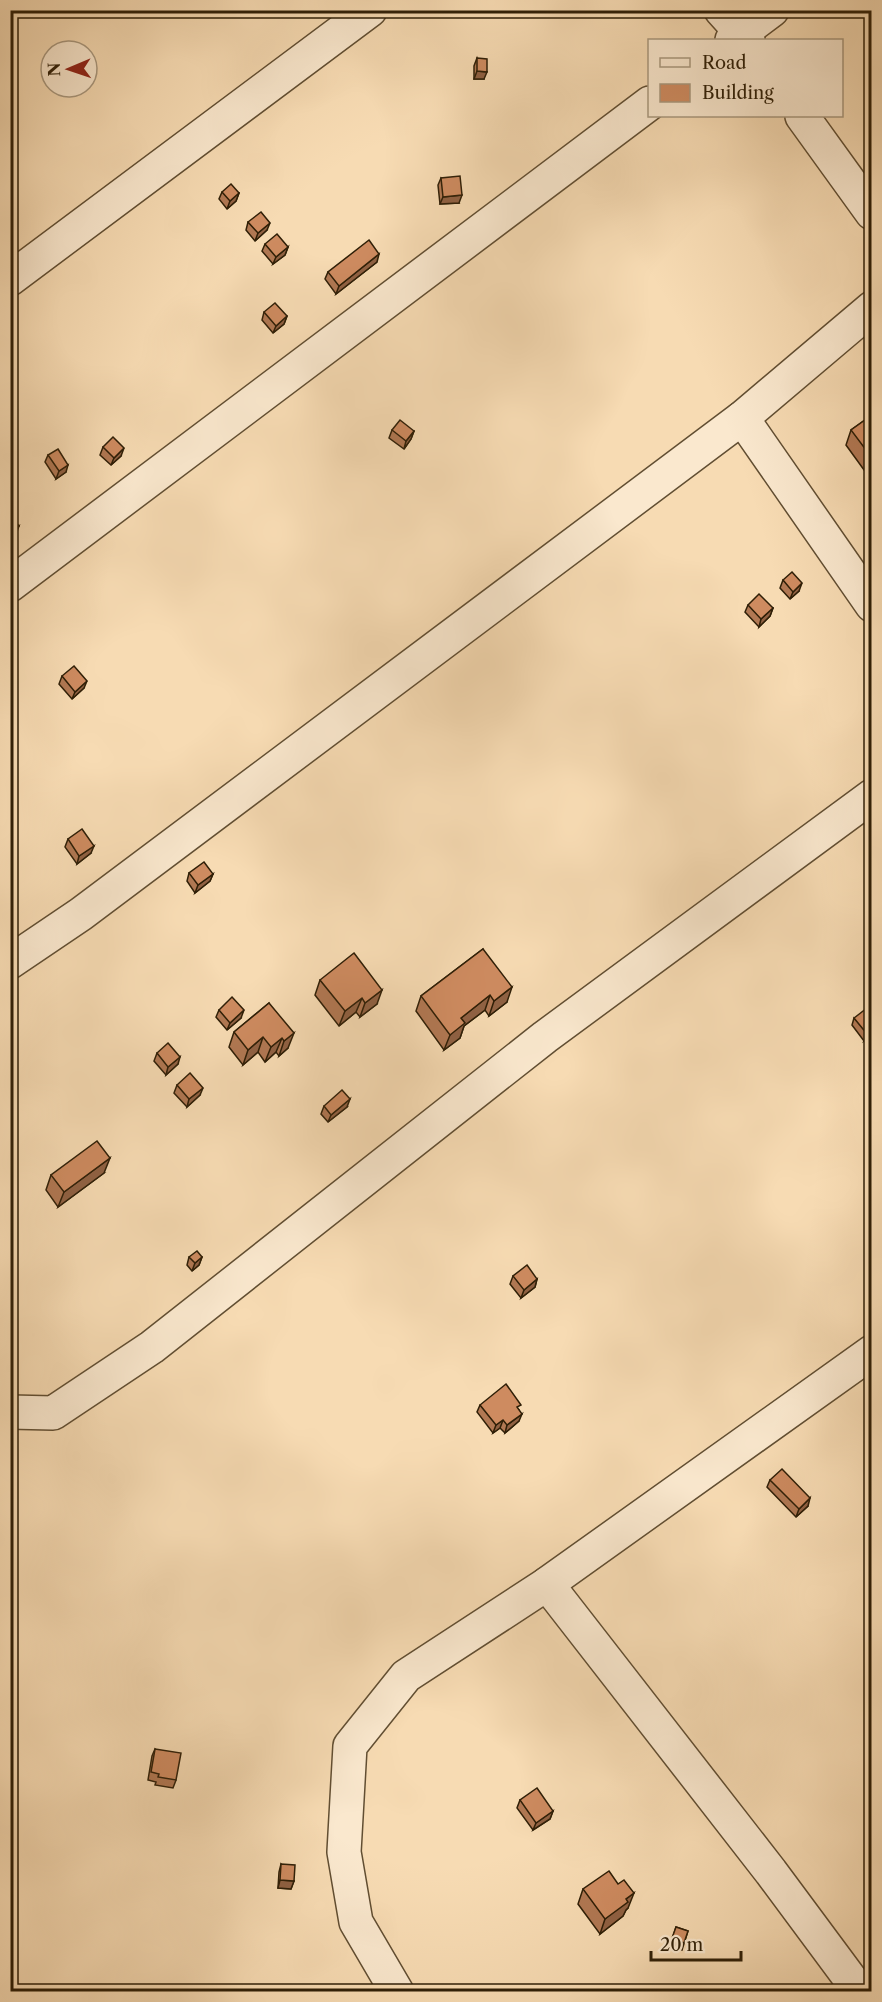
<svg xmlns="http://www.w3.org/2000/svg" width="882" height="2002" font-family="'Libre Caslon Text',serif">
<rect width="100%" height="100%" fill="#f7dbb3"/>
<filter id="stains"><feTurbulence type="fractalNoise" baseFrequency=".00333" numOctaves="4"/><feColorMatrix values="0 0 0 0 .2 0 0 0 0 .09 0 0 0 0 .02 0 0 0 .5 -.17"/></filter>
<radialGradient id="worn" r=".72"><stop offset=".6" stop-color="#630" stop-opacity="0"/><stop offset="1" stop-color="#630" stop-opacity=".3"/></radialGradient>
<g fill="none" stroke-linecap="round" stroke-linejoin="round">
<g stroke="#614e32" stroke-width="36">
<g id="minor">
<polyline points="721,10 748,40"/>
<polyline points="732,40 772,10"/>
<polyline points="802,116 872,213"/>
<polyline points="10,279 370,10"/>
<polyline points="742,418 872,605"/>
<polyline points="10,585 650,103"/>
<polyline points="10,962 81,914 742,418 872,308"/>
<polyline points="10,1412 53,1413 152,1347 545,1037 872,796"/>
<polyline points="547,1584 771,1872 860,1992"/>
<polyline points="397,1992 356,1922 344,1852 350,1746 406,1676 547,1584 872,1352"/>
</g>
</g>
<use href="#minor" stroke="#fae8ce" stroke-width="33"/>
</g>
<g fill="#b17853" stroke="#2f1f07" stroke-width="1.5">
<polygon points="477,58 484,79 474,79 474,66"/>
<polygon points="441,178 459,203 440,204 438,185"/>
<polygon points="222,192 239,193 236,201 227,209 219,199"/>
<polygon points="248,222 267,230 255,241 246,230"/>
<polygon points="265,244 288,247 285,255 273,264 262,251"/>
<polygon points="377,262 336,294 325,279 328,272"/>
<polygon points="264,312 287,316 284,324 273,333 262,320"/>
<polygon points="872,415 872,481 846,445 851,430"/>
<polygon points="392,430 414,431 411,439 404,449 389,438"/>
<polygon points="103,447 121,456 111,465 100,455"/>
<polygon points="48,455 66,472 56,479 45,462"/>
<polygon points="783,580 799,591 790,599 780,588"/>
<polygon points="748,605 773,608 770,616 759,627 745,612"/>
<polygon points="62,676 84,688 72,699 59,684"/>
<polygon points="68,839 91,853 77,864 65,847"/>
<polygon points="189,873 213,874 210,881 195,893 187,881"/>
<polygon points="483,949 507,1002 489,1016 485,1010 464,1026 460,1038 444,1050 416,1011 421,996"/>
<polygon points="320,980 377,1004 360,1017 356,1012 339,1026 315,995"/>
<polygon points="269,1003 288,1048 279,1056 276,1052 265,1062 258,1052 243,1065 229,1047 234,1032"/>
<polygon points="219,1010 241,1018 227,1030 216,1017"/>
<polygon points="854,1018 872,1035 864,1041 852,1025"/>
<polygon points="157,1053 178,1064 166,1075 154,1061"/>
<polygon points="177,1085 200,1095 187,1107 174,1093"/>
<polygon points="324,1106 347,1107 328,1122 321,1114"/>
<polygon points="104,1173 58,1207 46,1190 51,1175"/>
<polygon points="189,1257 202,1257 199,1265 192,1271 187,1265"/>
<polygon points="513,1276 537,1279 535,1287 521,1298 510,1284"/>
<polygon points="480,1405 519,1410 519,1421 505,1433 500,1428 493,1433 477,1412"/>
<polygon points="770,1480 808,1506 796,1517 767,1487"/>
<polygon points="155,1749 176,1780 173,1788 155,1785 156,1782 148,1780 152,1756"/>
<polygon points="520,1800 553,1811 550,1819 533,1830 517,1808"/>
<polygon points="281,1864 294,1881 291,1889 278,1888 279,1872"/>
<polygon points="618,1884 628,1908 626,1910 623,1916 600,1934 578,1904 583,1889"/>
<polygon points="676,1927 688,1931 682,1950 670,1946"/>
</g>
<g fill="#906143" stroke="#2f1f07" stroke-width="1.5">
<polygon points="477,71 487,72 484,79 474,79"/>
<polygon points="239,193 236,201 227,209 230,201"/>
<polygon points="462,195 459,203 440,204 443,197"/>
<polygon points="270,223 267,230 255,241 258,233"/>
<polygon points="288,247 285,255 273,264 276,257"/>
<polygon points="379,254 377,262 336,294 339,286"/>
<polygon points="287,316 284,324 273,333 276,326"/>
<polygon points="414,431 411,439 404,449 406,441"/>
<polygon points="124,448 121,456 111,465 114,458"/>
<polygon points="68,465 66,472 56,479 59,471"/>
<polygon points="19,526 14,540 10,543 10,532"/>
<polygon points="802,583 799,591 790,599 793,592"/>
<polygon points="773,608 770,616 759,627 761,619"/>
<polygon points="87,681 84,688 72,699 75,692"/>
<polygon points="94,846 91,853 77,864 79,856"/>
<polygon points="213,874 210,881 195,893 198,885"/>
<polygon points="512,987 507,1002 489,1016 494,1001"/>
<polygon points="382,990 377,1004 360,1017 365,1003"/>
<polygon points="490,995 485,1010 464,1026 460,1038 444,1050 450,1035 461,1018"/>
<polygon points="362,998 356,1012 339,1026 345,1011"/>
<polygon points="244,1010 241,1018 227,1030 230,1023"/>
<polygon points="872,1030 872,1035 864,1041 867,1034"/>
<polygon points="294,1033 288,1048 279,1056 284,1041"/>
<polygon points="263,1037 258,1052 243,1065 248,1050"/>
<polygon points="282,1038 276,1052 265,1062 271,1047"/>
<polygon points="180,1057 178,1064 166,1075 168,1067"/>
<polygon points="203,1088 200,1095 187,1107 189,1099"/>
<polygon points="350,1099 347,1107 328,1122 331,1115"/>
<polygon points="110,1158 104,1173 58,1207 64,1192"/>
<polygon points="202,1257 199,1265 192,1271 195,1263"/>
<polygon points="537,1279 535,1287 521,1298 524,1290"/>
<polygon points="522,1414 519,1421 505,1433 507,1425"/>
<polygon points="503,1420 500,1428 493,1433 496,1425"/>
<polygon points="810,1498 808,1506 796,1517 799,1509"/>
<polygon points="553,1811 550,1819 533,1830 536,1823"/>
<polygon points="280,1880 294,1881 291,1889 278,1888"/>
<polygon points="634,1893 628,1908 626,1910 623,1916 600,1934 605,1919 626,1899"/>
</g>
<g fill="#ce8b60" stroke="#2f1f07" stroke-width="1.5">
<polygon points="477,58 487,59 487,72 477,71"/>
<polygon points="460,176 462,195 443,197 441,178"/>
<polygon points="231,184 239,193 230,201 222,192"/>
<polygon points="261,212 270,223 258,233 248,222"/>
<polygon points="277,234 288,247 276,257 265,244"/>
<polygon points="369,240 379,254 339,286 328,272"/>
<polygon points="275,303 287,316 276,326 264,312"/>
<polygon points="872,415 872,458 851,430"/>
<polygon points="400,420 414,431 406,441 392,430"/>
<polygon points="113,437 124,448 114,458 103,447"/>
<polygon points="58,449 68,465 59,471 48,455"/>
<polygon points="10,514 19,526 10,532"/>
<polygon points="792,572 802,583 793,592 783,580"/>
<polygon points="759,594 773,608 761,619 748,605"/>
<polygon points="74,666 87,681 75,692 62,676"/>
<polygon points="82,829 94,846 79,856 68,839"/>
<polygon points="204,862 213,874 198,885 189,873"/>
<polygon points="483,949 512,987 494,1001 490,995 461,1018 465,1023 450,1035 421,996"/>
<polygon points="354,953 382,990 365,1003 362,998 345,1011 320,980"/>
<polygon points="232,997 244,1010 230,1023 219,1010"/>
<polygon points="269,1003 294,1033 284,1041 282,1038 271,1047 263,1037 248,1050 234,1032"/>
<polygon points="867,1008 872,1014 872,1030 867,1034 854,1018"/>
<polygon points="168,1043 180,1057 168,1067 157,1053"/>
<polygon points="190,1073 203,1088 189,1099 177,1085"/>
<polygon points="342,1090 350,1099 331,1115 324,1106"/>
<polygon points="97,1141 110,1158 64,1192 51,1175"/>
<polygon points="197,1251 202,1257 195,1263 189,1257"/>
<polygon points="527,1265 537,1279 524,1290 513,1276"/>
<polygon points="506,1384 521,1405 517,1407 522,1414 507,1425 503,1420 496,1425 480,1405"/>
<polygon points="782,1469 810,1498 799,1509 770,1480"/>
<polygon points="155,1749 181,1753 176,1780 158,1777 159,1774 151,1772"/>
<polygon points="537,1788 553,1811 536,1823 520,1800"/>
<polygon points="281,1864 295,1865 294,1881 280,1880"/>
<polygon points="609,1871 618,1884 624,1880 634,1893 626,1899 628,1902 605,1919 583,1889"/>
<polygon points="676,1927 688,1931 684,1943 672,1938"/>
<polygon points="267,1985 268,1992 248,1992 258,1991 257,1986"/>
</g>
<rect width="882" height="2002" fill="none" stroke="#f7dbb3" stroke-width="36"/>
<rect x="12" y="12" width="858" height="1978" fill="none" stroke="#2f1f07" stroke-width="3"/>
<rect x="18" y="18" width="846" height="1966" fill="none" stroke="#2f1f07" stroke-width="1.5"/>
<rect x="648" y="39" width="195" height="78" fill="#fae8ce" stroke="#a9987e" stroke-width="1.5"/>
<rect x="660" y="58" width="30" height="9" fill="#fae8ce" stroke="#a9987e" stroke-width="1.5"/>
<text x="702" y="69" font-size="18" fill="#2f1f07">Road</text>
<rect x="660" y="84" width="30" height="18" fill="#ce8b60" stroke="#a9987e" stroke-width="1.5"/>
<text x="702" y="99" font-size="18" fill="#2f1f07">Building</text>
<g transform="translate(69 69) rotate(268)"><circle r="28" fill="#fae8ce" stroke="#a9987e" stroke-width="1.5"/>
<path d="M0-4.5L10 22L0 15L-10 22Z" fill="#8f2418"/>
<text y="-9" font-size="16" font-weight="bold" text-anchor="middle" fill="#2f1f07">N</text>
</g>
<path d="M651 1951v9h90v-9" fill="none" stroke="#2f1f07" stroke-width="3"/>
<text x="660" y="1951" font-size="18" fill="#2f1f07" stroke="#fae8ce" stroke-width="4.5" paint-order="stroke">20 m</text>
<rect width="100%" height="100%" filter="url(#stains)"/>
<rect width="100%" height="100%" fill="url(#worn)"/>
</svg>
